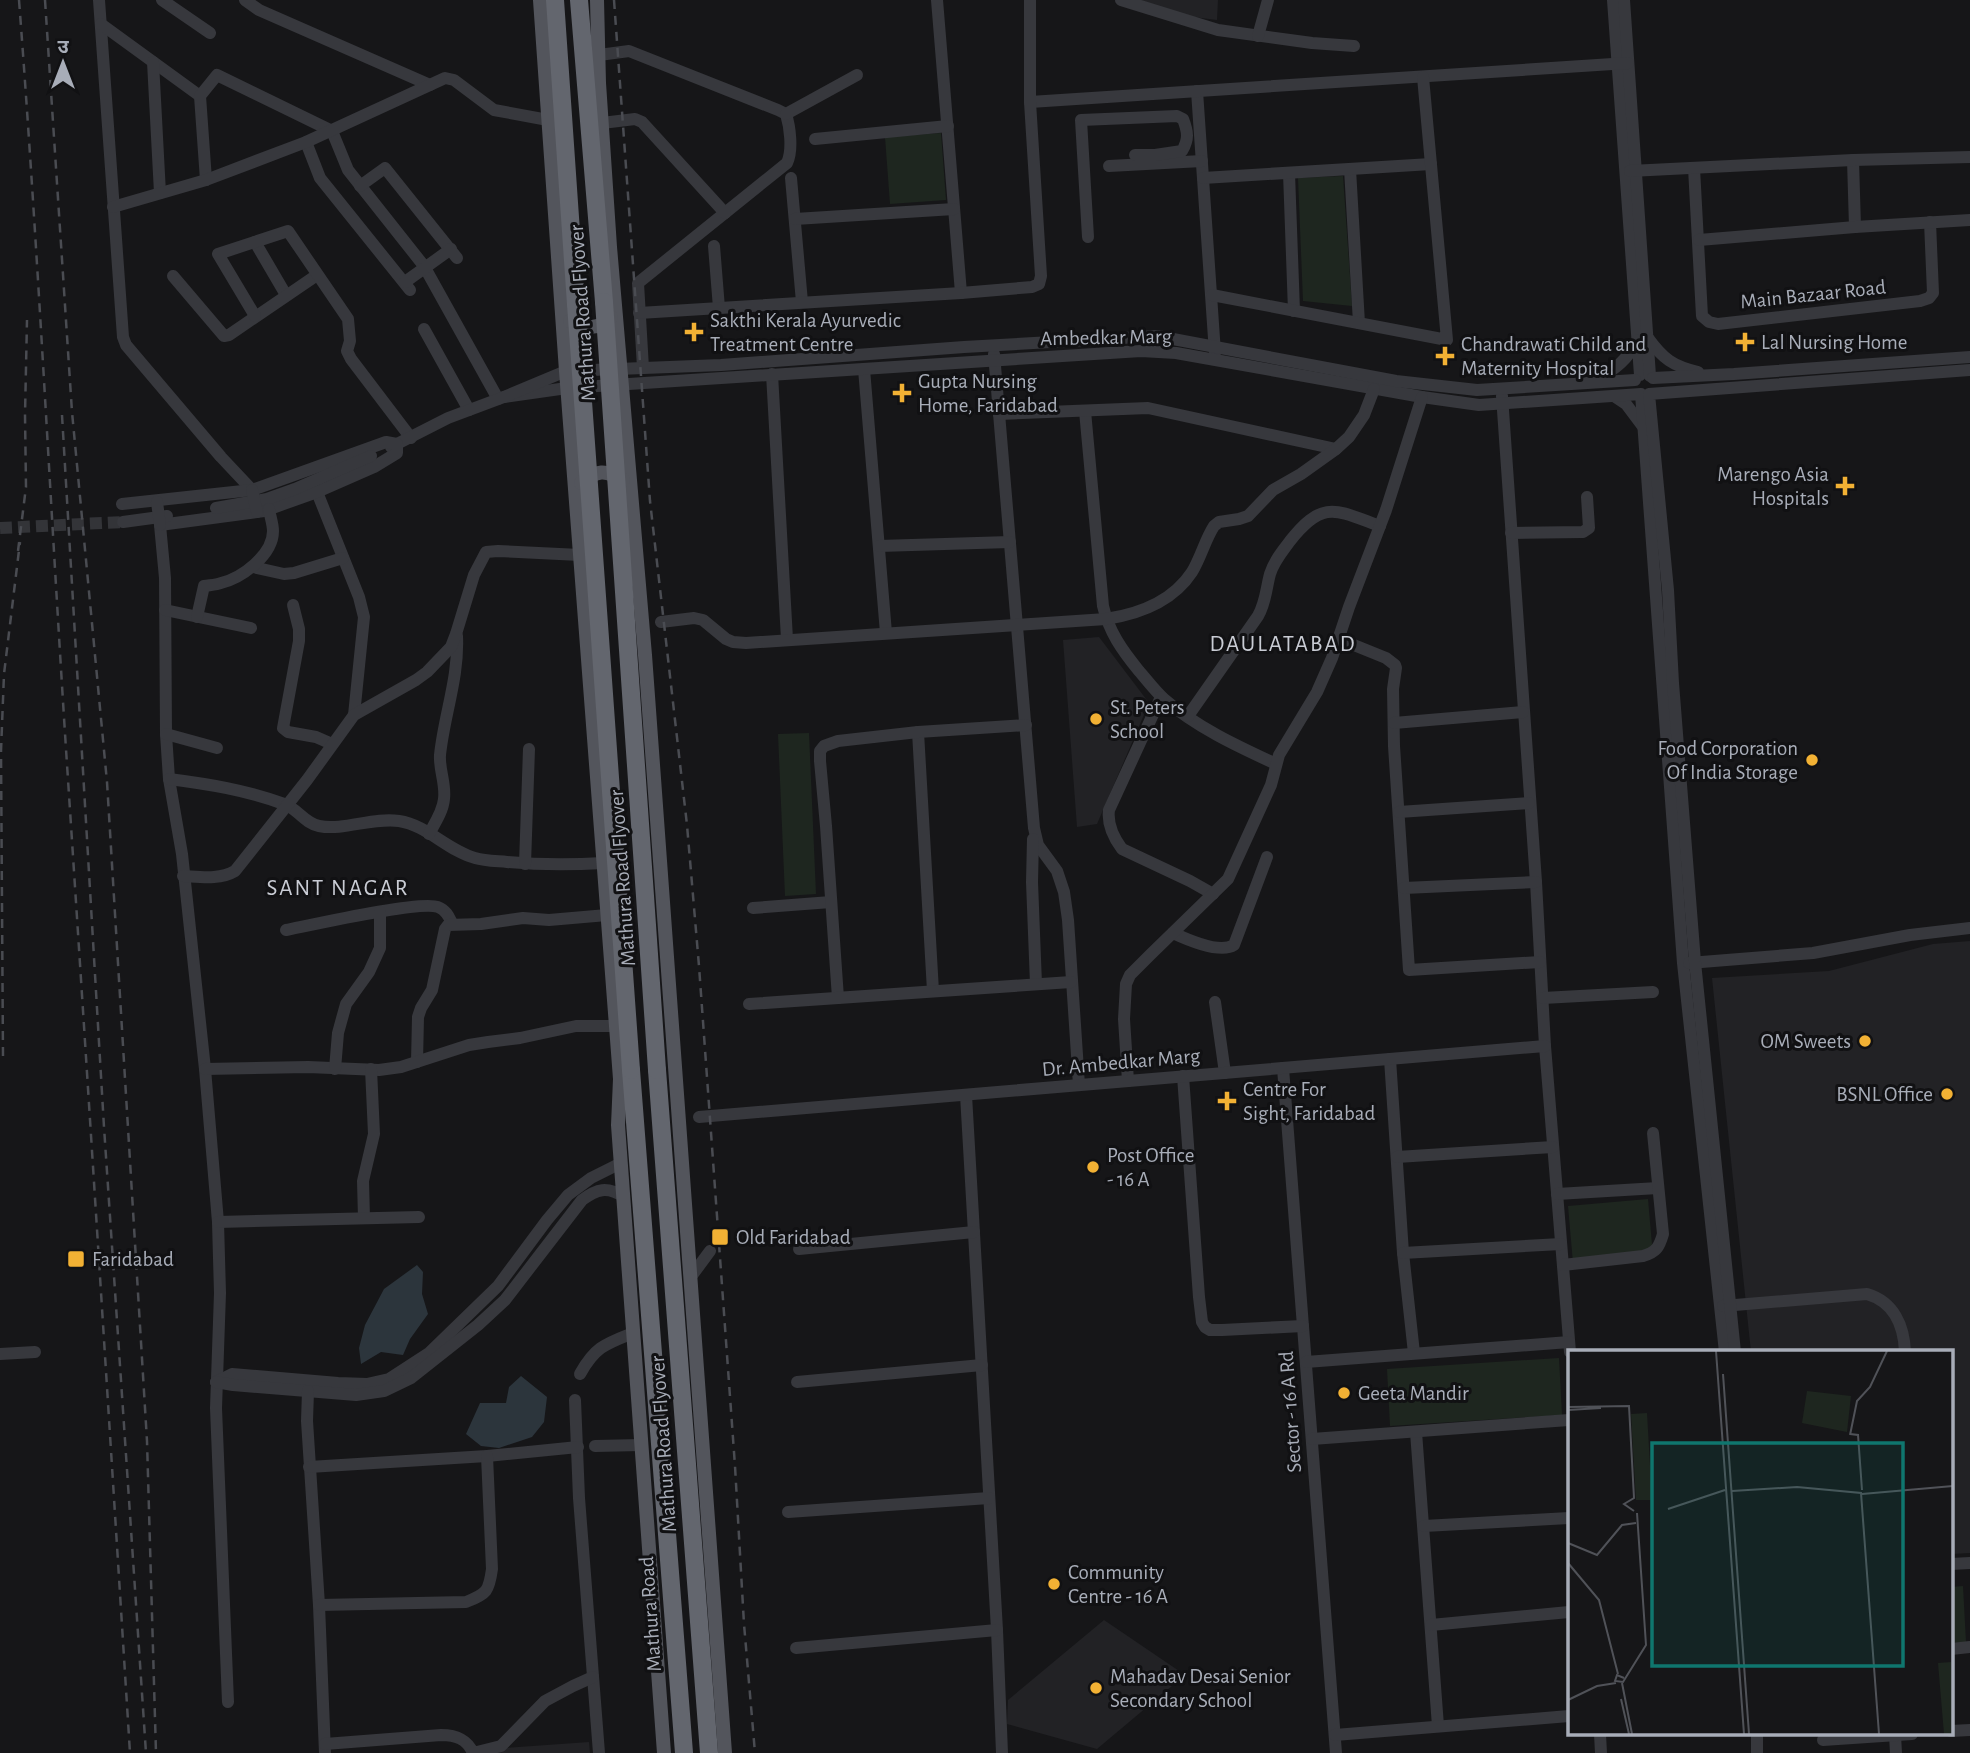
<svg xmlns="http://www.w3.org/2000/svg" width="1970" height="1753" font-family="'Alegreya Sans','Noto Sans Devanagari',sans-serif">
<rect width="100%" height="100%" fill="#161618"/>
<g fill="#222225">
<polygon points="1138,0 1218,0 1217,20 1193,17"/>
<polygon points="1099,637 1149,703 1097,824 1077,827 1063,640"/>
<polygon points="1970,941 1970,1553 1951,1554 1951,1352 1751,1352 1712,978 1829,971 1933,944"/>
<polygon points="1104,1620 1185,1675 1097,1749 1007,1724 1008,1700"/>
<polygon points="589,1742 590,1753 478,1753 478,1750"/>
</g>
<g fill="#1e261f">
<polygon points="941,133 946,200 890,204 885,137"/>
<polygon points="1343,176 1352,306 1303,301 1298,178"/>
<polygon points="809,733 816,894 785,896 778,734"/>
<polygon points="1648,1199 1653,1256 1573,1263 1568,1206"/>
<polygon points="1559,1358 1562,1415 1390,1426 1387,1369"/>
<polygon points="1963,1586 1966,1642 1951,1643 1951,1587"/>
</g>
<g fill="#2c353c">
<polygon points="417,1265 423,1272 422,1294 428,1314 410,1339 403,1355 381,1352 361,1364 359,1348 365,1325 384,1289"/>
<polygon points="521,1376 547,1397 544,1422 532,1437 499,1448 481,1446 466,1434 480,1403 506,1403 509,1387"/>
</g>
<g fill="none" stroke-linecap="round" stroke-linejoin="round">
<polyline stroke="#333438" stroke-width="12" stroke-dasharray="12 6" stroke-linecap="butt" points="0,528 123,522"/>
<g stroke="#37383d" stroke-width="12">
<polyline points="99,0 123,337 126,345 221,457 252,490"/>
<polyline points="162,0 210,33"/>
<polyline points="245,0 259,10 430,85"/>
<polyline points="937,0 961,293"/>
<polyline points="1121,0 1218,30 1312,43 1354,46"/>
<polyline points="1613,0 1640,375"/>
<polyline points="1624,0 1650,376"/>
<polyline points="101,24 200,96"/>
<polyline points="1258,36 1268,0"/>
<path d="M599 55 629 51 778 110 786 114C790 127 793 150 787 163L638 283 643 368"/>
<polyline points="153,62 160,193"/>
<polyline points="1197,91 1215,353"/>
<polyline points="1030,102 1628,63"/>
<polyline points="786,114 857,75"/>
<polyline points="602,123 635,119 642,122 725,213"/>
<polyline points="815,139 948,126"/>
<polyline points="306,142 320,178 410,290"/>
<polyline points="1853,160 1855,227"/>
<polyline points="1109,166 1202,161"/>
<polyline points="1694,168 1702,316 1709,322 1718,324 1920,301 1929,298 1933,293 1930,222"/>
<polyline points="1350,169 1359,323"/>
<polyline points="1630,171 1853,160 1970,157"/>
<polyline points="1289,173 1294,311"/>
<polyline points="791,178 802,302"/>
<polyline points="1203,178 1431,164"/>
<polyline points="206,180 200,96 217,75 332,131 348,170 424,266 498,399"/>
<polyline points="360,186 385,168 457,258"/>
<polyline points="113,207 206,180 306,142 445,78 454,80 494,110 548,120"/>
<polyline points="795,219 954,209"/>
<path d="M1088 237 1081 120 1177 116 1183 119C1188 132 1189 139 1182 151L1155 155H1135"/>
<polyline points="1699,240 1855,227 1970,220"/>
<polyline points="255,242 286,295"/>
<polyline points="714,246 719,308"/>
<polyline points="173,276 224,336 229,335 317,275"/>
<polyline points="405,282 451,249"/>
<polyline points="1212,295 1447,340 1423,77"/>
<polyline points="639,313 961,293 1032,287 1039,284 1041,276 1030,102 1030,0"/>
<polyline points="255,316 218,254 288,231 348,319 350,341 347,351 351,359 411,438"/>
<polyline points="424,329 469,410"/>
<path d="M1648 338C1663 359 1673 366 1698 372"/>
<polyline points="994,354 1034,828 1038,845 1057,871 1064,892 1068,920 1079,1085"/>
<polyline points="864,369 886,633"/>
<polyline points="772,374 787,639"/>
<polyline points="1653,378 1734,374 1970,357"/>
<path d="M1596 379C1616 370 1628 358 1638 340"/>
<polyline points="1502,396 1536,882 1545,1046 1570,1352"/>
<polyline points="1614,396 1626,404 1644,428"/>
<polyline points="504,397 567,388 1141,351 1176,353 1422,397 1479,405 1641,394 1683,963 1725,1352"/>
<path d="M1085 411 1103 606C1109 632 1122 650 1139 671 1147 680 1155 691 1164 699 1196 727 1237 746 1276 764"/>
<polyline points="999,414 1148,408 1336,449"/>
<polyline points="391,447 448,418 504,397 566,371 721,365 964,347 1157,336 1396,381 1477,390 1635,380"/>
<polyline points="317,492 359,597 364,617 354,715"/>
<polyline points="122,504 252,490 386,442 397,444 397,453 374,467 317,492 264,511 160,525 165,578 166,734 169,779 182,854 205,1069 218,1222 220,1293 216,1408 228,1702"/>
<polyline points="216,508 267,499 295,489 371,456"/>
<polyline points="123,522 167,516"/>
<polyline points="1511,533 1583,532 1589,528 1587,497"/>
<polyline points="879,546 1010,542"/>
<polyline points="253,567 284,574 294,573 343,558"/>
<polyline points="293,605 299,629 299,641 283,728 288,732 316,737 332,744"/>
<polyline points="165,610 251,628"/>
<path d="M197 617 204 586C210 585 216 585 221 583 242 578 273 555 273 531 273 524 270 516 269 509"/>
<path d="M661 622 694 618 703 620 726 639 733 642 746 643 1106 619C1139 614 1173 601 1192 572 1201 557 1205 540 1214 526L1219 522 1239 519 1248 516 1273 490 1301 474 1336 449 1349 437 1364 415 1374 389"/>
<polyline points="1339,639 1386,658 1395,665 1396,668 1393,689 1394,746 1409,970 1540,962"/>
<path d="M1161 697 1109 810C1107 825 1113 837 1122 849L1190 881 1213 894"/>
<path d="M1188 716 1258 616C1266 602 1266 589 1270 574 1274 561 1282 552 1290 541 1323 499 1336 510 1380 526"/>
<polyline points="1394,723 1523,712"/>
<polyline points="918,732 933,991"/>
<polyline points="166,734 217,748"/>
<path d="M169 779C208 784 246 790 284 804 297 808 304 823 319 826 344 831 373 817 399 821 427 825 448 851 475 858 485 861 497 861 507 862 540 865 571 865 603 863"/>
<polyline points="1399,812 1529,803"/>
<path d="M429 834C435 823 443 811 444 799 446 784 439 770 440 755 444 715 459 678 457 636"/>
<polyline points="1033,839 1032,882 1036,984"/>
<polyline points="525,864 529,749"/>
<path d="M183 876C201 877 220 880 235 871L307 780 354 715 416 680 427 672 451 647 456 634 474 575 486 552 498 551 580 555"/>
<polyline points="1404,888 1536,882"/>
<polyline points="753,908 831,902"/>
<path d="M286 930C311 925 421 900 438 907 446 910 449 917 452 923"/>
<path d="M1173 933C1188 940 1220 954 1234 945L1267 857"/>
<polyline points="1689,963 1813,953 1910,935 1970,928"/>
<polyline points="838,998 826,826 820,761 820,751 824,746 838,741 918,732 1026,725"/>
<polyline points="1543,998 1653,992"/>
<polyline points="1215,1002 1225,1073"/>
<polyline points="749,1004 1071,982"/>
<polyline points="1390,1059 1403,1253 1414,1353"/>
<polyline points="417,1062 418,1017 421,1008 432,990 445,929 448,925 481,924 523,918 549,920 607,915"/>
<polyline points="1283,1068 1336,1753"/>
<polyline points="205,1069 308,1067 379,1070 401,1067 469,1045 488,1042 520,1038 576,1026 616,1026"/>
<polyline points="335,1069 338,1033 346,1004 369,972 380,948 380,912"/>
<polyline points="1183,1076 1199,1297 1202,1322 1205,1327 1210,1330 1222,1330 1303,1326"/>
<polyline points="1128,1081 1124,1019 1126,984 1130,975 1150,955 1228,879 1271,785 1279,755 1317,692 1332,658 1349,607 1386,510 1422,397"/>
<polyline points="966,1095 997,1630 1002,1753"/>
<polyline points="699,1117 1545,1046"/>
<polyline points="1397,1157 1553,1147"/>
<polyline points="1557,1194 1658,1188"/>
<polyline points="364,1218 363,1181 374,1134 371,1069"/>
<polyline points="218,1222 419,1217"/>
<polyline points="799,1249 974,1232"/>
<polyline points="1403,1253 1561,1244"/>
<path d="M1563 1265 1643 1256C1656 1252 1659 1248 1663 1234L1653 1133"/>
<polyline points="690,1278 710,1251"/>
<path d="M1723 1306 1867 1294C1894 1302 1904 1326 1905 1352"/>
<polyline points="1735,1352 1695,962 1673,683 1668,590 1649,394 1970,370"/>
<polyline points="0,1354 35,1352"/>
<polyline points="1306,1362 1569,1342"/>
<path d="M580 1374C595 1347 605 1344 633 1333"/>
<polyline points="216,1382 232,1374 338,1383 367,1384 389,1379 429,1353 498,1286 547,1220 568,1195 591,1178 621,1163"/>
<path d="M216 1382 233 1385 356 1395 384 1391 411 1378 478 1325 505 1300 582 1200C597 1189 607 1186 624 1197"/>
<polyline points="797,1382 982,1365"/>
<polyline points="308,1391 307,1421 319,1605 325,1753"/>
<polyline points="575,1400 579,1498 599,1753"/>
<polyline points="1416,1432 1438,1726"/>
<polyline points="1312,1439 1569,1420"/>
<polyline points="595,1446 641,1445"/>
<polyline points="309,1467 487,1456 578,1447"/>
<polyline points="788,1512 989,1498"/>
<polyline points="1424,1526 1569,1518"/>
<polyline points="1951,1564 1970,1563"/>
<path d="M319 1605 466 1602C487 1594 489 1591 492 1569L487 1456"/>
<polyline points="1431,1625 1569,1612"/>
<polyline points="796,1648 997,1630"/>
<polyline points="1951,1649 1970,1647"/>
<polyline points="1951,1731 1970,1730"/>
<polyline points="1600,1734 1601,1753"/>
<polyline points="1757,1734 1757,1753"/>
<polyline points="1335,1735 1569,1716"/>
<polyline points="1895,1735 1896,1753"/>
<polyline points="1823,1740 1912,1734"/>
<path d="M325 1744 441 1735C456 1735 467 1739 473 1753L501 1746 545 1701 573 1686 593 1677"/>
</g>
<g stroke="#53555c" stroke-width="14">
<polyline points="540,0 566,371 616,1026 620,1079 618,1125 664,1753"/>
<polyline points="597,0 599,83 610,247 645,655 725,1753"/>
<path d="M570 321C584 329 600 330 611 317"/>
<path d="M581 483C597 470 605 469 623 480"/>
</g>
<g stroke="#63666e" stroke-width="18">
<polyline points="555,0 576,304"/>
<polyline points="579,0 604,302"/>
<polyline points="631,1070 684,1753"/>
<polyline points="657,1070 709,1753"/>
</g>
<g stroke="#4a4c52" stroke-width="2.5" stroke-dasharray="9 7" stroke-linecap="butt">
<path d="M19 0C38 249 50 499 66 749 88 1084 109 1418 130 1753"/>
<polyline points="45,0 72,412 107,782 147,1441 156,1753"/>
<polyline points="614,0 650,501 687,825 699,966 735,1466 744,1624 755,1753"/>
<polyline points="62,415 104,1127 146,1753"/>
<polyline points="18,551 26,487 25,415 27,320"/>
<polyline points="3,1056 1,751 4,674 20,542"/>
</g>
<g stroke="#37383d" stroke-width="12">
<polyline points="252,490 257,512"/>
<polyline points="157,502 160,525"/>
</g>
<g stroke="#63666e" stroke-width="18">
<polyline points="604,302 657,1070"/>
<polyline points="576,304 631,1070"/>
</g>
</g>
<g fill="#f2b134" stroke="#111113" stroke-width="2.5">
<path d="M690.5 321.5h7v7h7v7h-7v7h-7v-7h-7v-7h7z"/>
<path d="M1741.5 331.5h7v7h7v7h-7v7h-7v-7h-7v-7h7z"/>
<path d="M1441.5 345.5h7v7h7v7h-7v7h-7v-7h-7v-7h7z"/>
<path d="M898.5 382.5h7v7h7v7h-7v7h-7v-7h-7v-7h7z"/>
<path d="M1841.5 475.5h7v7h7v7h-7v7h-7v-7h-7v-7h7z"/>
<circle cx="1096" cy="719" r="7"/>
<circle cx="1812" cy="760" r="7"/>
<circle cx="1865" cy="1041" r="7"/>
<circle cx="1947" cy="1094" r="7"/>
<path d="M1223.5 1090.5h7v7h7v7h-7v7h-7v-7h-7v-7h7z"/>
<circle cx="1093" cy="1167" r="7"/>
<rect x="711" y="1228" width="18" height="18" rx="3.5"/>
<rect x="67" y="1250" width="18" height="18" rx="3.5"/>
<circle cx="1344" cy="1393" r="7"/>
<circle cx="1054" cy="1584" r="7"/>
<circle cx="1096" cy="1688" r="7"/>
</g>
<g text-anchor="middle" stroke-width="6" stroke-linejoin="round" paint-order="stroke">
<g font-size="21" fill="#a8adb8" stroke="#111113">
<text transform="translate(1813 294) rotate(-6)" y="7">Main Bazaar Road</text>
<text transform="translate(582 313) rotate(-94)" y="7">Mathura Road Flyover</text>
<text transform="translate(1106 337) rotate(-1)" y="7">Ambedkar Marg</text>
<text transform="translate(622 878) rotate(-94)" y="7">Mathura Road Flyover</text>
<text transform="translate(1121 1062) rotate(-5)" y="7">Dr. Ambedkar Marg</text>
<text transform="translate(1290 1412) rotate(-94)" y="7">Sector - 16 A Rd</text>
<text transform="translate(663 1444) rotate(-94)" y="7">Mathura Road Flyover</text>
<text transform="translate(650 1614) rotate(-94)" y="7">Mathura Road</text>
</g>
<g font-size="21" fill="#a8adb8" stroke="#111113" text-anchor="start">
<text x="710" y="327">Sakthi Kerala Ayurvedic<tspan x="710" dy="24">Treatment Centre</tspan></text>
<text x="1761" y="349">Lal Nursing Home</text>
<text x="1461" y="351">Chandrawati Child and<tspan x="1461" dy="24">Maternity Hospital</tspan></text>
<text x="918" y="388">Gupta Nursing<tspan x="918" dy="24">Home, Faridabad</tspan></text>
<text x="1829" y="481" text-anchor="end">Marengo Asia<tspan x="1829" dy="24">Hospitals</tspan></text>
<text x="1110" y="714">St. Peters<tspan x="1110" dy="24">School</tspan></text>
<text x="1798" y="755" text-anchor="end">Food Corporation<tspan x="1798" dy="24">Of India Storage</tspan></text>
<text x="1851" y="1048" text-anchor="end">OM Sweets</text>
<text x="1243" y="1096">Centre For<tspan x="1243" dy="24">Sight, Faridabad</tspan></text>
<text x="1933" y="1101" text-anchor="end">BSNL Office</text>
<text x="1107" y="1162">Post Office<tspan x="1107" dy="24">- 16 A</tspan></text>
<text x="736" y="1244">Old Faridabad</text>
<text x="92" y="1266">Faridabad</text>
<text x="1358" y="1400">Geeta Mandir</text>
<text x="1068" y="1579">Community<tspan x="1068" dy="24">Centre - 16 A</tspan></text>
<text x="1110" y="1683">Mahadav Desai Senior<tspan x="1110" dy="24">Secondary School</tspan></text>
</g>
<g font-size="23" letter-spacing="2" fill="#c9ccd4" stroke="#111113">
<text x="1283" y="651">DAULATABAD</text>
<text x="338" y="895">SANT NAGAR</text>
</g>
</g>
<g transform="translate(1568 1350)">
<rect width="385" height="385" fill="#161618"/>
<path d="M239 41 283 46 279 82 234 73ZM79 63 84 150H68L63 64ZM383 312 385 384H376L370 313Z" fill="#1e261f"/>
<path fill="none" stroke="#505258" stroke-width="2" d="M148 1 176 384M155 24 181 384M0 57 61 56 66 148 56 154 66 161M0 60 33 58M282 84 290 85 294 140M282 85 289 51 302 37 319 1M164 141 229 137 293 143 311 384M294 144 385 136M100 159 157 140M0 193 29 205 54 175 68 173M0 213 31 250 50 324M56 328 49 325 47 331 55 332 78 295 69 163M54 333 64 384M53 349 61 384M0 350 29 336 48 333"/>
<path fill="#0f766e" fill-opacity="0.15" stroke="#0f766e" stroke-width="3.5" d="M84 93H335V316H84Z"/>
<rect width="385" height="385" fill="none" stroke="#a8adb8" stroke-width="3.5"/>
</g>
<g transform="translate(63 63)" stroke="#111113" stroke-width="5" paint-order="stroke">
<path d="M0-5L12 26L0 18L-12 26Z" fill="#a8adb8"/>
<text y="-10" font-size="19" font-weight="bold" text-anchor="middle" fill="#a8adb8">उ</text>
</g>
</svg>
